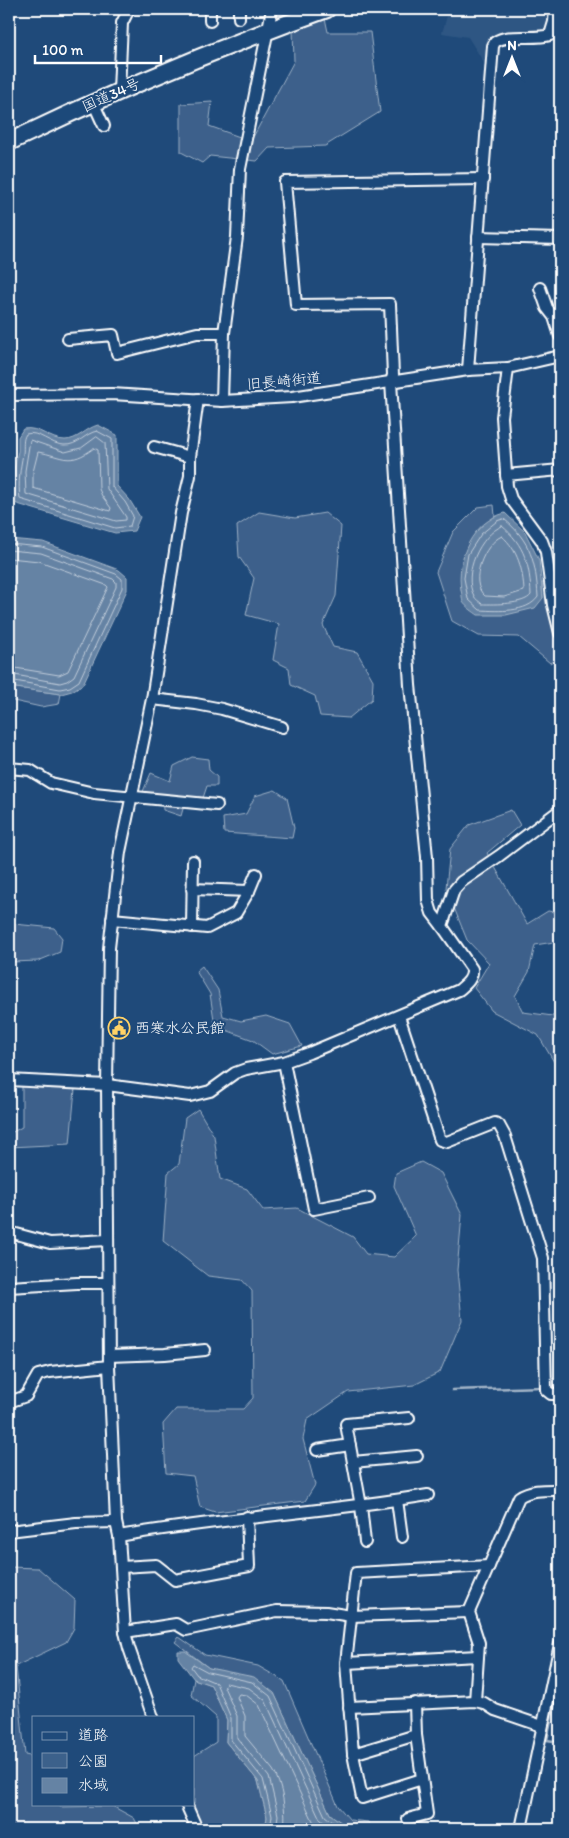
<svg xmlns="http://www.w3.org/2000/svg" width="569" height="1838" font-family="Itim,'Klee One',sans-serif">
<rect width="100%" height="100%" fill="#1f4a7a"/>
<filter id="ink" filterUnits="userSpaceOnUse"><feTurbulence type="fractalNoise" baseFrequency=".02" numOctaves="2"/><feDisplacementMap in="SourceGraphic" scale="10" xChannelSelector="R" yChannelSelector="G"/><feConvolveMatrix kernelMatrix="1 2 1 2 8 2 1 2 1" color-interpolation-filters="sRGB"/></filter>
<g filter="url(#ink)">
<polygon fill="#2e5683" points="449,9 560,9 558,39 503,42 495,68 486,66 468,37 442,33"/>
<g fill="#3c618b" stroke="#9eb0c5">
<polygon points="325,18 328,32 370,32 380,112 325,146 269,148 257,161 210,156 202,163 181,152 181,104 212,102 209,126 251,141 294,61 293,29"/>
<polygon points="494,505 495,516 477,531 543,598 542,583 560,577 560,656 550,663 519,637 479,636 452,621 436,572 453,532 478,507"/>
<polygon points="259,512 295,518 325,513 341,526 336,596 323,625 333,647 357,652 373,680 372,699 349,718 320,716 315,696 291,685 289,668 273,660 279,624 246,615 254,578 239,557 237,526"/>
<polygon points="9,685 16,688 61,694 59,704 41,707 9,700"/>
<polygon points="192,757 208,759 209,770 217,777 217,786 207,786 203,798 186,798 181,816 163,810 162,796 141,796 151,773 170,781 174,766"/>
<polygon points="275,790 287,798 294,828 292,838 224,833 223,818 246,814 255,796"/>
<polygon points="511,810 520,825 487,853 527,924 548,911 560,913 560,941 535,945 529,972 515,996 523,1012 560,1017 560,1072 538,1035 492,1011 474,988 489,963 467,940 446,888 450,849 469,825"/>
<polygon points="14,924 54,928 62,938 60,952 38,961 11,962 11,986 9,987 9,927"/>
<polygon points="202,966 218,990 223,1016 241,1021 266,1016 290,1024 302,1046 272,1054 253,1040 215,1026 210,994 196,971"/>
<polygon points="22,1086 75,1089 70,1144 9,1147 9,1134 22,1127"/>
<polygon points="198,1109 214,1136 220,1179 247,1189 263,1210 297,1208 353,1237 366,1254 394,1257 416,1236 394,1186 396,1173 421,1162 441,1173 462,1215 457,1270 462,1320 440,1372 414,1385 348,1392 307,1420 303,1439 315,1485 305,1501 215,1512 200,1507 193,1476 166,1473 163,1424 176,1409 243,1409 253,1398 252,1291 242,1280 208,1276 163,1241 168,1173 179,1164 185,1118"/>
<polygon points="9,1567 38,1568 75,1600 74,1628 66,1642 16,1666 25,1755 34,1757 34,1804 60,1804 60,1807 112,1806 134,1818 140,1829 9,1829"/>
<polygon points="179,1637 205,1655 258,1666 284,1681 338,1806 350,1820 368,1822 372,1829 347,1827 330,1814 274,1693 226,1672 209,1668 175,1642"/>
<polygon points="194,1679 211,1685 227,1720 226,1742 258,1781 267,1817 265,1829 201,1829 191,1804 194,1804 194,1756 216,1742 216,1717 191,1695"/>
</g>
<g fill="#6583a4" stroke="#a3b5c8">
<path d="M98 425 117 435V486L129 499 140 517 134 531 115 533 14 503V470L18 451V437L23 429C40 426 49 440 65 440 78 440 86 428 98 425Z"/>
<path d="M505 513 525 532 539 560 543 598 535 608 506 615H478C474 612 466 607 463 602 462 599 462 594 461 590 456 558 472 522 505 513Z"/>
<polygon points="9,539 43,542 119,570 127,577 127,590 83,684 72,691 61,694 16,688 9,685"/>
<polygon points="178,1651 185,1651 209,1668 254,1677 274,1693 330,1814 347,1827 364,1829 265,1829 267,1817 258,1781 226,1742 227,1720 211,1685 194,1679 178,1658"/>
</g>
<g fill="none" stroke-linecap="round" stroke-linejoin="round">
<g stroke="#c1cddb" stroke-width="1">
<path d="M97 431 112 439V487L125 502 133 516 130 526 115 528 20 499C18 483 20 469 23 454 24 446 22 440 26 434 38 430 51 445 64 445 78 446 85 433 97 431Z"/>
<polygon points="97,437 105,443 107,489 126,517 126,520 116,521 26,494 25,471 30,440 65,452 81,448"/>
<path d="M94 448 98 450 99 489 102 496 111 508 110 511 33 488V472L38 452C63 456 69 467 94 448Z"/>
<path d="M504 519C531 541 536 563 538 597 527 613 498 611 480 610L468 599 464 578 468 554 481 534 497 521Z"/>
<path d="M502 526C525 545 530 566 531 595 524 605 494 604 482 604 480 602 475 599 474 596 462 574 480 535 502 526Z"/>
<path d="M502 536C518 550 523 570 524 591L504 597 485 596C468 583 484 543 502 536Z"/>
<polyline points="9,544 42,547 116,574 122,579 122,588 79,681 70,687 60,689 9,680"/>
<polyline points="9,550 41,553 113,579 116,582 116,587 74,676 67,681 60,683 9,674"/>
<polyline points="9,558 39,561 106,585 108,587 68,671 59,675 9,667"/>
<polyline points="270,1829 272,1816 263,1779 231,1740 231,1718 216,1683 197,1675 191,1667 193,1664 208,1672 252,1682 270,1696 325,1816 342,1829"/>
<polyline points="276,1829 278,1815 269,1777 237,1738 237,1716 224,1687 226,1683 249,1688 265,1700 320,1819 331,1829"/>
<path d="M284 1829C287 1813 282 1784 273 1770L245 1736V1716L237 1697 239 1694 246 1695 259 1705 313 1821 319 1829"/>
</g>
<g stroke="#a3b5c8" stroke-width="2.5">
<path d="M9 16C11 24 13 49 9 55"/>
<polyline points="549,1387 560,1387"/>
<polyline points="452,1390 543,1387"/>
<polyline points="560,1679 547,1740 560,1742"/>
</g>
<g stroke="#fff" stroke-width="14">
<g id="minor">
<polyline points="210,9 210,21"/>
<polyline points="239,18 239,9"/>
<polyline points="119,91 122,23 129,9"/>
<polyline points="93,102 104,126"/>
<polyline points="478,237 560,239"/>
<polyline points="540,288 547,308 554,317 560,336"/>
<polyline points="68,339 113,335 117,353 197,333 224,333"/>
<polyline points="508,368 502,417 507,486 511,499 542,541 546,552 553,605 560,633"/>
<path d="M468 370 493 46 495 42C508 33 534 40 550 35L554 22 555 9"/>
<polyline points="9,395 112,394 222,401 292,397 468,370 508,368 560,356"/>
<polyline points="222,401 224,333 237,237 240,169 272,9"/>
<polyline points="154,447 190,457"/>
<polyline points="506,475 560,470"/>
<polyline points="152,699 196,704 222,709 282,727"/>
<polyline points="9,768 30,770 51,783 94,793 217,805"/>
<polyline points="192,889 249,891"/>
<polyline points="112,919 207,928 236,913 249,891 256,874"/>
<polyline points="442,926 432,913 428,900 427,857 410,685 391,382 393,375 390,304 296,305 285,182 483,179"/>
<polyline points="192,927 193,861"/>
<polyline points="399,1016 440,1140 447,1142 495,1123 499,1125 505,1136 543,1258 546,1390 551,1394 560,1394"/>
<polyline points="284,1062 314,1209 369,1198"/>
<path d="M9 1080 107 1085 190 1096 210 1091 235 1073 246 1069 284 1062 309 1053 459 990C466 984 473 979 472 969L442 926 454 890 461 882 499 856 560 810"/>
<polyline points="9,1232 50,1243 108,1240"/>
<polyline points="9,1287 77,1283 108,1283"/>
<polyline points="109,1356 165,1354 205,1350"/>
<polyline points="9,1402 26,1396 38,1375 50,1372 109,1366"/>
<polyline points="317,1450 350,1445"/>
<polyline points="353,1462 417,1456"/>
<polyline points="397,1500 402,1537"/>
<polyline points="9,1531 76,1523 116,1522"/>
<path d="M119 1536C222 1518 326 1512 428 1495"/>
<polyline points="365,1542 361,1506 346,1424 409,1418"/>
<polyline points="121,1567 156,1565 175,1580 249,1566 247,1517"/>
<polyline points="125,1632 176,1624 186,1630 277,1611 326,1612 351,1616 469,1612"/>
<polyline points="346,1663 478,1656"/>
<path d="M475 1701 479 1643 469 1612 519 1497C531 1489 546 1490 560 1490"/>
<polyline points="349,1707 475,1701 484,1703 495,1710 542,1726"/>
<polyline points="153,1717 129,1648 125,1632 119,1536 116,1522 109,1366 107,1085 109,948 120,852 152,699 181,513 190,476 190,457 198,399"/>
<polyline points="353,1754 416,1735"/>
<polyline points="422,1779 362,1798 353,1754 346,1663 356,1573 489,1566"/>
<polyline points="186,1804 197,1829"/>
<polyline points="408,1819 427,1814 416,1735 415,1703"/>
<polyline points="521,1829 560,1644"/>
</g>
</g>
<g stroke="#fff" stroke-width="20">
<path id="trunk" d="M9 142C113 92 218 48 327 9"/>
</g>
<use href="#minor" stroke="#1f4a7a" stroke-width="10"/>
<use href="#trunk" stroke="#1f4a7a" stroke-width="16"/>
</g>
</g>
<defs>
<g id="civic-ring" transform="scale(1.125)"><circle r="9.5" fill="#1f4a7a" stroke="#ffd166" stroke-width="1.5"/><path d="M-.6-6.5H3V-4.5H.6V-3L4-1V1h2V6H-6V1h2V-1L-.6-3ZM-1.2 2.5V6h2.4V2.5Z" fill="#ffd166"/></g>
</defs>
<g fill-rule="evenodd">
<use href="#civic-ring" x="119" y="1028"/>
</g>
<g text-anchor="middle" stroke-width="4" stroke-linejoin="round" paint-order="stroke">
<g font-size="15" fill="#fff" stroke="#1f4a7a">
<text transform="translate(111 95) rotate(-24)" y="5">国道34号</text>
<text transform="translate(284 381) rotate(-5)" y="5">旧長崎街道</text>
</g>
<g font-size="15" fill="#fff" stroke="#1f4a7a" text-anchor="start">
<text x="135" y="1033">西寒水公民館</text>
</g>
</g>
<rect width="569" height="1838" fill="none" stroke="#1f4a7a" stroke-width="30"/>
<rect x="15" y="15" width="539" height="1808" fill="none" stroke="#fff" stroke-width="2" filter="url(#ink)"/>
<rect x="32" y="1716" width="162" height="90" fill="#1f4a7a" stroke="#7992af"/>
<rect x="42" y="1732" width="25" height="8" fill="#1f4a7a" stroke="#7992af"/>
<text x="78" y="1740" font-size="15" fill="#ffffff">道路</text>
<rect x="42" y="1753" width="25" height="15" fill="#3c618b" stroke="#7992af"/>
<text x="78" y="1766" font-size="15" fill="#ffffff">公園</text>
<rect x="42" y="1778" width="25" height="15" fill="#6583a4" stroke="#7992af"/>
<text x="78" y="1790" font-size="15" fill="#ffffff">水域</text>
<g transform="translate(512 58)" stroke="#1f4a7a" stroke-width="4" paint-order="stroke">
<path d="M0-4L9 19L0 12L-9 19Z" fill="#ffffff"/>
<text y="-8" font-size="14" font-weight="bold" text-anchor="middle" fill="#ffffff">N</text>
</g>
<path d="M35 55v8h126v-8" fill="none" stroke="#ffffff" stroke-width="2.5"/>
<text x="42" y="55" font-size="15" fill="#ffffff" stroke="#1f4a7a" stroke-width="4" paint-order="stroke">100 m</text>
</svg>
